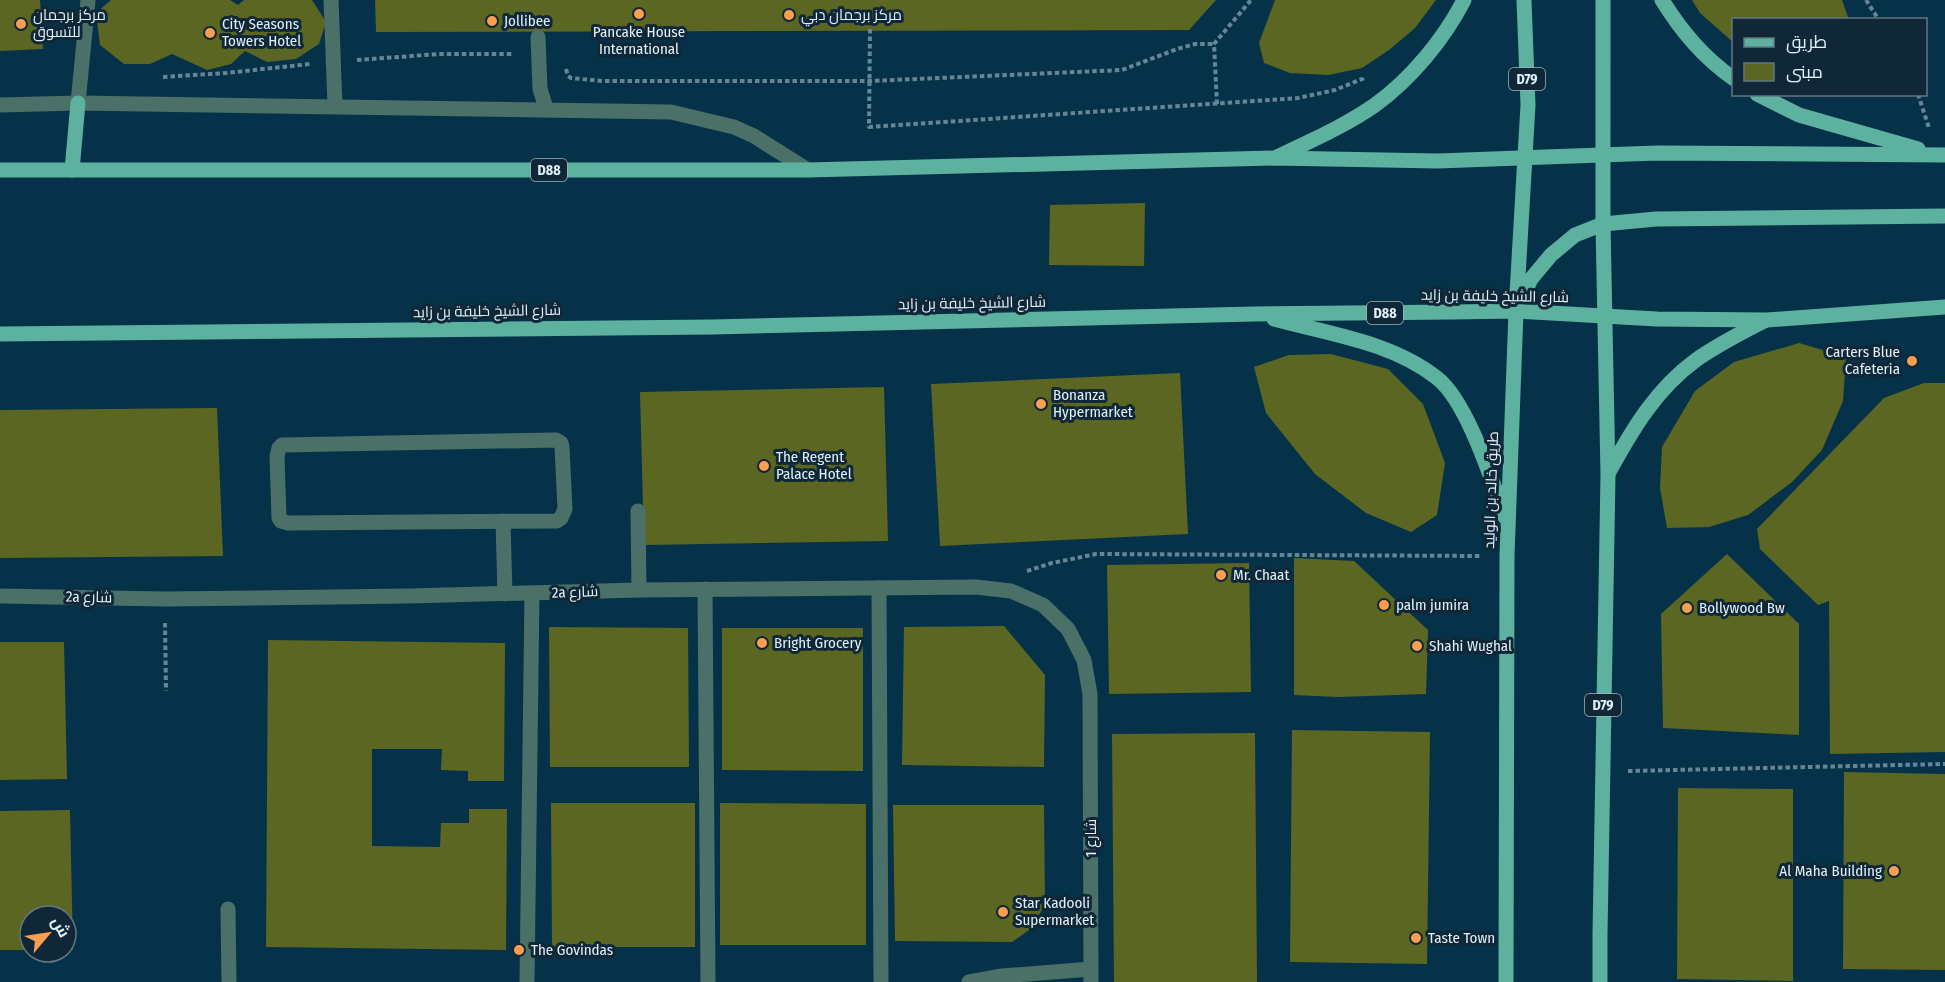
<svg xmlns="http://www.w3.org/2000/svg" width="1945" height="982" font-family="'Fira Sans Condensed',Cairo,sans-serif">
<rect width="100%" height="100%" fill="#063249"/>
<g fill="#5b6622">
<polygon points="0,0 40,0 43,49 0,51"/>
<polygon points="111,0 230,0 238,5 244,0 312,0 326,22 319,44 296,59 267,62 245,51 231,64 207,70 172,54 150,64 124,64 100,45 96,13"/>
<polygon points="375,0 1216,0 1189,30 376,32"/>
<polygon points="1275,0 1436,0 1415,28 1389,50 1362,68 1328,75 1290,73 1264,63 1259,43"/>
<polygon points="1692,0 1842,0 1849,20 1734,20 1734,43 1700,13"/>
<polygon points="1145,203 1144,266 1049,265 1050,205"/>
<polygon points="1799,343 1846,357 1843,401 1822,450 1792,482 1748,515 1709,527 1667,528 1660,488 1662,447 1695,391 1734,362"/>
<polygon points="1331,354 1388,369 1423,404 1445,463 1437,515 1411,532 1366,513 1315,474 1266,413 1254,367 1289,355"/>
<polygon points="1180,373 1188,534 940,546 931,384"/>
<polygon points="1924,383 1945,383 1945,752 1830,754 1829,601 1818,605 1760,549 1757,529 1884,398"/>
<polygon points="884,387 888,541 644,545 640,392"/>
<polygon points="217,408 223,556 0,558 0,410"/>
<polygon points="1727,554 1799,624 1799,735 1663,728 1661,614"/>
<polygon points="1294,558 1354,561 1428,630 1426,694 1338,697 1294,695"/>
<polygon points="1249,563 1251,692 1109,694 1107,565"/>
<polygon points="1004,626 1045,675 1044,767 902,765 904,627"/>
<polygon points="549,627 688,628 689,767 550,767"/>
<polygon points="722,628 863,628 863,771 722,770"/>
<polygon points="268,640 505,643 504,781 468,781 468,771 441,770 442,749 372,749 372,846 440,847 441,823 469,823 469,809 507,809 506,950 266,947"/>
<polygon points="0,642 64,642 67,779 0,780"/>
<polygon points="1292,730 1430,732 1427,964 1290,962"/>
<polygon points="1255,733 1257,982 1114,982 1112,734"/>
<polygon points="1844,772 1945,774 1945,970 1843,969"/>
<polygon points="1678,788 1793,789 1793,981 1677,979"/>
<polygon points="551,803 695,803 695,947 552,947"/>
<polygon points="720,803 866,804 866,945 720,945"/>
<polygon points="893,805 1044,805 1045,904 1032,928 1012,942 895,941"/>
<polygon points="70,810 73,950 66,950 66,916 30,916 30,950 0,950 0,811"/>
</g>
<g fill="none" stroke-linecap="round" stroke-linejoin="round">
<g stroke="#668697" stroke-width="4" stroke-dasharray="4.5 3" stroke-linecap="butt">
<polyline points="1866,0 1879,20"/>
<polyline points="870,29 869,127 1298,98 1335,90 1362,79 1364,83"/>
<polyline points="357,60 439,54 514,54"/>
<polyline points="566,69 568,76 571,78 602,81 870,81 1122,70 1177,49 1195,44 1214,44"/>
<polyline points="163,77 226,73 310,64"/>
<polyline points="1858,94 1887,94"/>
<polyline points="1918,94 1929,128"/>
<polyline points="1217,104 1214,44 1251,0"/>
<polyline points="1027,571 1052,563 1096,554 1482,556"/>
<polyline points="165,623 166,691"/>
<polyline points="1628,771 1945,764"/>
</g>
<g stroke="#4a7067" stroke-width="15">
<polyline points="331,0 335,105"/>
<polyline points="538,37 540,89 546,108"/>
<polyline points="78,103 88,0"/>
<polyline points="0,105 78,103 671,112 734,127 754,136 808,170"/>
<polygon points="556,440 561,443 562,447 565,509 561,518 557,521 288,523 281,521 279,518 277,456 279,448 282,445"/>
<polyline points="638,511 639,590"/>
<polyline points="503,521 505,594"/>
<polyline points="879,588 881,982"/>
<polyline points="705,589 708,982"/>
<polyline points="0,596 165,599 409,596 639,590 976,587 1011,591 1043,605 1068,629 1084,660 1090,694 1091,982"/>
<polyline points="228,909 229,982"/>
<polyline points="527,982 532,593"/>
<polyline points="969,982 1002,976 1091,969"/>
</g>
<g stroke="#5db29f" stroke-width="15">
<path d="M1662 0C1682 32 1703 57 1734 79"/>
<polyline points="1757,94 1799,115 1918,149"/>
<path d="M1277 157C1310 141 1345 126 1375 105 1411 79 1444 39 1464 0"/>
<polyline points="0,170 808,170 1275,158 1438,161 1657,153 1945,155"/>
<polyline points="72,170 78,103"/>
<polyline points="1520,303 1531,279 1551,255 1575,235 1603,224 1656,219 1945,216"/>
<path d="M1274 319C1329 334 1392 342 1437 378 1467 401 1492 481 1505 517"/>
<polyline points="0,334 712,327 1254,314 1453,312 1516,311 1657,319 1767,320 1945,307"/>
<path d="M1609 472C1632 430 1656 389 1696 360 1717 345 1741 333 1764 321"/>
<polyline points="1506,982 1507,556 1516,311 1528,105 1524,0"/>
<polyline points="1600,982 1600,935 1608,475 1603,224 1603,0"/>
</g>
</g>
<g fill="#fb9e51" stroke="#0f2736" stroke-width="2">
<circle cx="639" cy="14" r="6"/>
<circle cx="789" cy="15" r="6"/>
<circle cx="492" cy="21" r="6"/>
<circle cx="21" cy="24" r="6"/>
<circle cx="210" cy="33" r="6"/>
<circle cx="1912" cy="361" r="6"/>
<circle cx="1041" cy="404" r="6"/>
<circle cx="764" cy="466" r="6"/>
<circle cx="1221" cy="575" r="6"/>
<circle cx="1384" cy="605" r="6"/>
<circle cx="1687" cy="608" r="6"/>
<circle cx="762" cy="643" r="6"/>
<circle cx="1417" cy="646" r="6"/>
<circle cx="1894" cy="871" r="6"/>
<circle cx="1003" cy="912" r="6"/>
<circle cx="1416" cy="938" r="6"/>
<circle cx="519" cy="950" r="6"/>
</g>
<g text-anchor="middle" stroke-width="6" stroke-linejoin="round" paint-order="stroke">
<g fill="#0f2736" stroke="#a2b4bf" stroke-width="1.5">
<rect x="1509" y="68" width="36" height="22" rx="4.5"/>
<rect x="531" y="159" width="36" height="22" rx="4.5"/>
<rect x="1367" y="302" width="36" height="22" rx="4.5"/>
<rect x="1585" y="694" width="36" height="22" rx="4.5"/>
</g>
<g font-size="14" font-weight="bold" fill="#e1f0fa">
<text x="1527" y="84">D79</text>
<text x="549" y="175">D88</text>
<text x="1385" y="318">D88</text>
<text x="1603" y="710">D79</text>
</g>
<g font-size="15" fill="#e1f0fa" stroke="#0f2736" text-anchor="start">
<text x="33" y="20">مركز برجمان<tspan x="33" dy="17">للتسوق</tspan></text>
<text x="801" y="20">مركز برجمان دبي</text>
<text x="504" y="26">Jollibee</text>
<text x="222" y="29">City Seasons<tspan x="222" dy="17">Towers Hotel</tspan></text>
<text x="639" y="37" text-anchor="middle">Pancake House<tspan x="639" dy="17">International</tspan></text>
<text x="1900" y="357" text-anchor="end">Carters Blue<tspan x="1900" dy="17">Cafeteria</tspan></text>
<text x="1053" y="400">Bonanza<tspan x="1053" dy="17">Hypermarket</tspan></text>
<text x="776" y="462">The Regent<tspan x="776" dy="17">Palace Hotel</tspan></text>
<text x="1233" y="580">Mr. Chaat</text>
<text x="1396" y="610">palm jumira</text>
<text x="1699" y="613">Bollywood Bw</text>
<text x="774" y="648">Bright Grocery</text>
<text x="1429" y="651">Shahi Wughal</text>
<text x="1882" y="876" text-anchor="end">Al Maha Building</text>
<text x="1015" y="908">Star Kadooli<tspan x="1015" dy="17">Supermarket</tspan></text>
<text x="1428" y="943">Taste Town</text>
<text x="531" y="955">The Govindas</text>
</g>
<g font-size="15" fill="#e1f0fa" stroke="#0f2736">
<text transform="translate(1495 296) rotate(1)" y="5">شارع الشيخ خليفة بن زايد</text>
<text transform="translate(972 303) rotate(-1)" y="5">شارع الشيخ خليفة بن زايد</text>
<text transform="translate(487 311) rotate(-1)" y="5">شارع الشيخ خليفة بن زايد</text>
<text transform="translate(1491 490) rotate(-88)" y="5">طريق خالد بن الوليد</text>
<text transform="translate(575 592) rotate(-2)" y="5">2a شارع</text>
<text transform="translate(89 597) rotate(1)" y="5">2a شارع</text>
<text transform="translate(1091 838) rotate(-90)" y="5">شارع 1</text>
</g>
</g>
<rect x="1732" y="18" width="195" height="78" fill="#0f2736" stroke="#637784" stroke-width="1.5"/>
<rect x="1744" y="38" width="30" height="9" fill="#5db29f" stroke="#637784" stroke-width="1.5"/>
<text x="1786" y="48" font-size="18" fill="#e1f0fa">طريق</text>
<rect x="1744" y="63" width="30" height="18" fill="#5b6622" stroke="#637784" stroke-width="1.5"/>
<text x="1786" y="78" font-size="18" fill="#e1f0fa">مبنى</text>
<g transform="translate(48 934) rotate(61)"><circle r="28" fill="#0f2736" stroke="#637784" stroke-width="1.5"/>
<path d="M0-4.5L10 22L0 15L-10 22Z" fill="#fb9e51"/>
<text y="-9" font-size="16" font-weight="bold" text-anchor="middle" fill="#e1f0fa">ش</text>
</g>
</svg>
